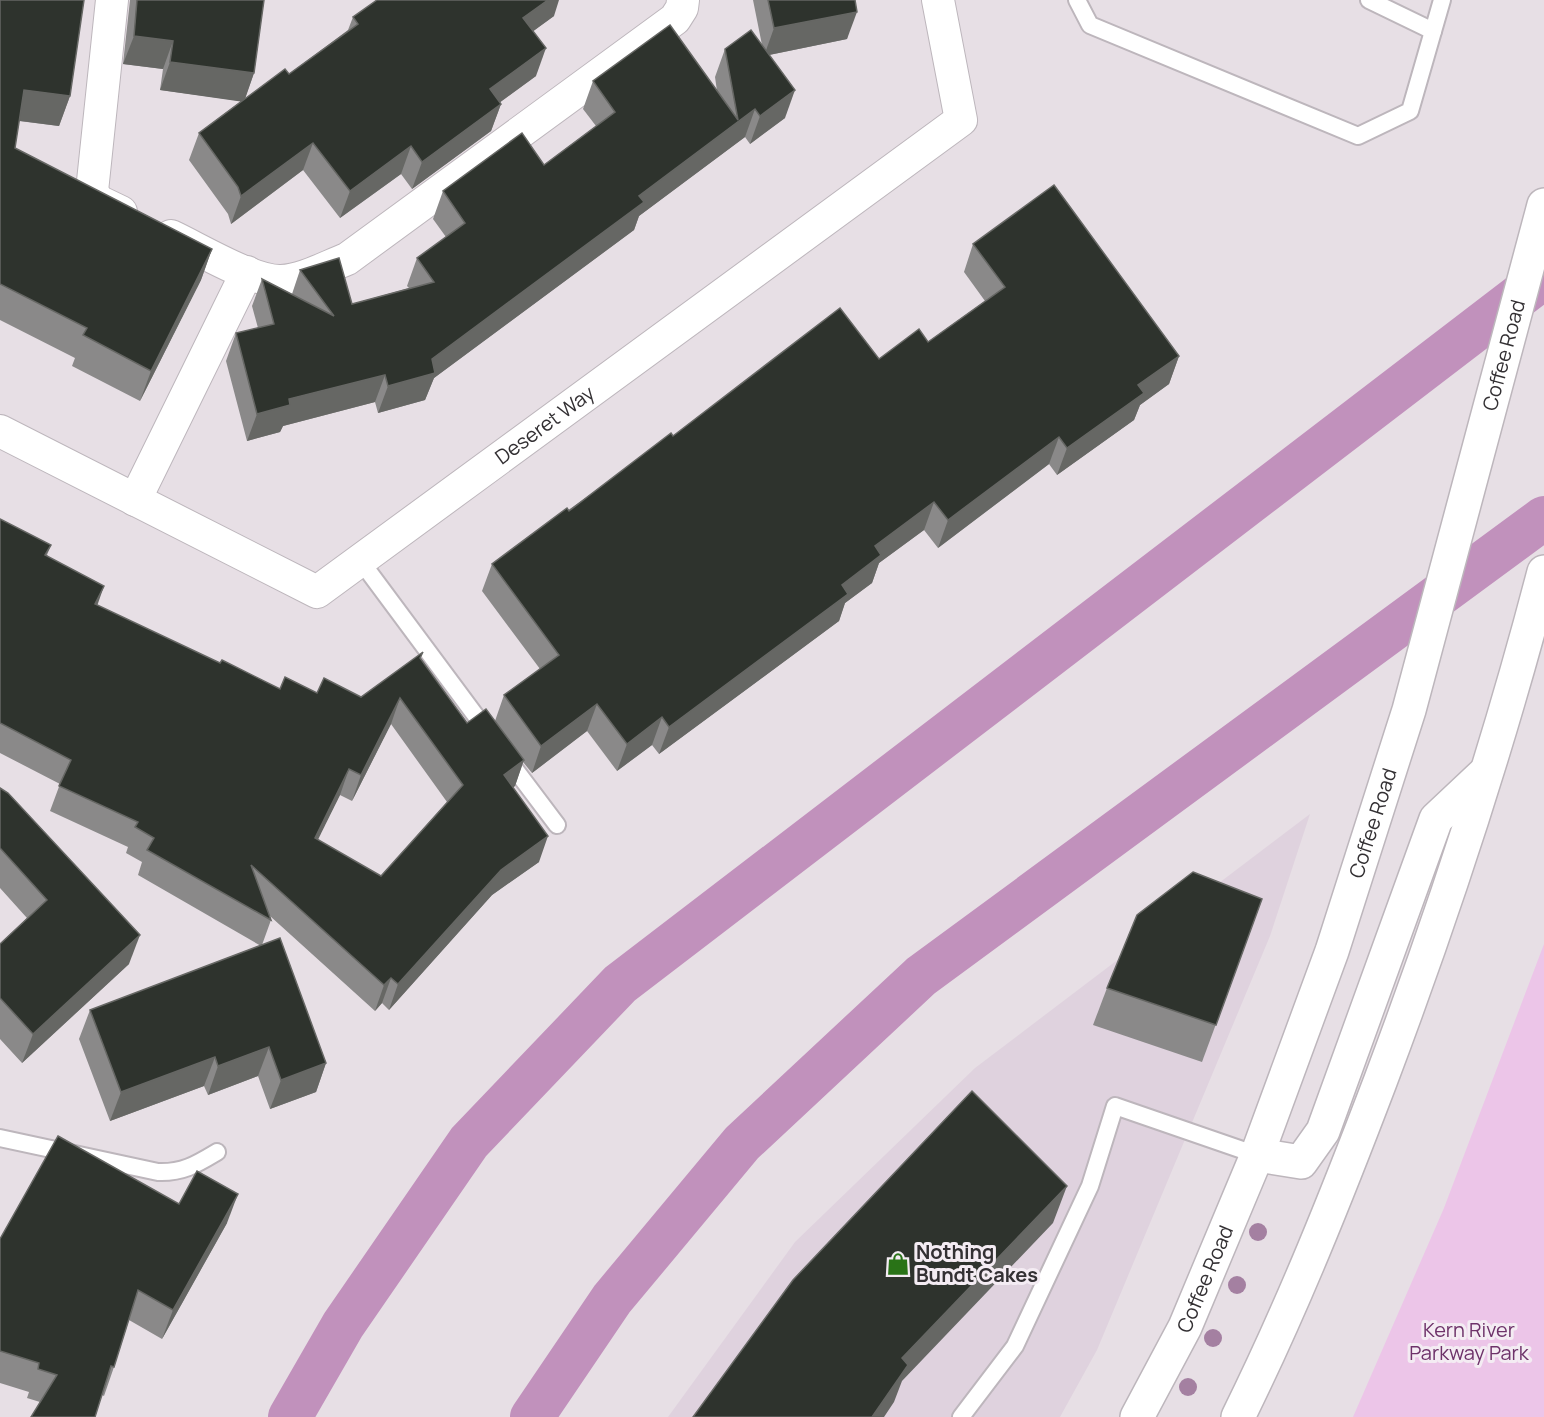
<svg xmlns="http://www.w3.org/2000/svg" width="1544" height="1417" font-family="Manrope,sans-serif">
<rect width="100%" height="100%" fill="#e7dfe5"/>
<polygon fill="#dfd2de" points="1310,814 1270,936 1097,1350 1060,1417 668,1417 795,1242 975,1068"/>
<polygon fill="#ecc5e8" points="1544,944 1544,1417 1353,1417 1444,1208"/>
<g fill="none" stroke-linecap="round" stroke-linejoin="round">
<g stroke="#c191bc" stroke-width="44">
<polyline points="290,1417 343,1325 469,1142 620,984 1544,277"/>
<polyline points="532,1417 612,1299 742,1143 921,976 1544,518"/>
</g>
<g stroke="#bdb6bc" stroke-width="20">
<g id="lane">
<polyline points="1077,0 1090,25 1358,136 1410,111 1442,0"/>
<polyline points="1369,0 1433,31"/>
<polyline points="360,560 490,735"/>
<polyline points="505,756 557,825"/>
<path d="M0 1138 158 1172C183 1173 197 1164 217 1152"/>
<polyline points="961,1417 1015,1346 1090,1186 1115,1106 1257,1155"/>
</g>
</g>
<g stroke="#bdb6bc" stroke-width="34">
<g id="street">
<polyline points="112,0 92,191 98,201 121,212"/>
<path d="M171 236C199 249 253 282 281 281 303 280 326 267 347 259L675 19 682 8 683 0"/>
<path id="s1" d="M0 431 317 592 961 120 938 0"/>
<polyline points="135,500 247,272"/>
</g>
</g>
<g stroke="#bdb6bc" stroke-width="36">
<g id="secondary">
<polyline points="1257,1155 1301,1162 1323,1131 1436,819 1485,773"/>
<path id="s2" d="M1137 1417 1185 1327 1257 1155 1332 951 1409 710 1544 205"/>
<path d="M1238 1417C1292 1308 1337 1195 1380 1082 1443 915 1499 745 1544 572"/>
</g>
</g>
<use href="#lane" stroke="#fff" stroke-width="16"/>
<use href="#street" stroke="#fff" stroke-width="32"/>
<use href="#secondary" stroke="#fff" stroke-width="33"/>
</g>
<g fill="#a480a1">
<circle cx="1258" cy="1232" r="9"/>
<circle cx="1237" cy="1285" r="9"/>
<circle cx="1213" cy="1338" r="9"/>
<circle cx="1188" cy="1387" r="9"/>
</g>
<g fill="#8a8989" fill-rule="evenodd">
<polygon points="0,0 70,96 59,126 19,121 15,148 212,249 201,280 140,401 72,366 75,358 0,320"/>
<polygon points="130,0 264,0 254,73 245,98 289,74 348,30 353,17 554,16 533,31 536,76 500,102 501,104 491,131 412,189 401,174 340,218 303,170 231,224 228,214 189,160 199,133 241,101 160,90 163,69 123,64"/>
<polygon points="753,0 855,0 847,39 769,55 785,118 750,144 745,137 639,216 634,230 434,378 425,400 378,413 375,402 283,426 280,432 247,441 226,361 236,333 258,328 252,306 262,279 292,294 300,270 352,304 409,288 407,286 417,258 446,237 433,219 443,191 544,165 596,126 583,109 593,81 717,91 715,77 725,49 762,45"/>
<path d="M973 244 1179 356 1169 384 1140 405 1134 420 1057 475 1049 464 938 548 924 530 879 563 872 583 845 603 839 621 659 754 652 745 617 771 587 731 532 773 523 762 515 786 513 787 539 862 492 895 389 1010 382 1003 375 1011 270 916 271 920 262 945 326 1063 316 1092 270 1109 258 1076 208 1095 204 1086 110 1121 79 1039 90 1010 261 946 138 875 142 862 126 853 128 847 50 811 60 784 0 753V519L51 545 47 555 97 606 220 663 280 689 361 697 421 658 467 723 495 721 504 695 540 669 482 591 492 564 673 436 879 359 928 342 985 301 964 272ZM391 724 447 802 381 876 317 840 340 795 352 801Z"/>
<polygon points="0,788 129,964 22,1063 0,1039 0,944 27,918 0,888"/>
<polygon points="1262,899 1202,1062 1093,1025 1107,988"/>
<polygon points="179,1204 227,1223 162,1339 129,1320 114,1367 104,1396 102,1395 40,1402 27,1398 29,1392 0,1383 0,1239"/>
</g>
<g fill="#666764">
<polygon points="548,0 559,0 554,16 513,46 523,18"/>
<polygon points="857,12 847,39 764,56 774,28"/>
<polygon points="134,36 173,41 163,69 123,64"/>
<polygon points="546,48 536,76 480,117 490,89"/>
<polygon points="170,62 254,73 244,102 160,90"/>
<polygon points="24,90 70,96 59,126 13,120"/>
<polygon points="795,90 785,118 750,144 760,116"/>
<polygon points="501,104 491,131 412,189 422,162"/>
<polygon points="755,109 745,137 639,216 634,230 434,378 425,400 378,413 388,386 432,359 639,196"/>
<polygon points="313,143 303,170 231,224 241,196"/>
<polygon points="411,146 401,174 340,218 350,191"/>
<polygon points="212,249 201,280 140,401 151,371"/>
<polygon points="1179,356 1169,384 1140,405 1134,420 1057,475 1067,448 1138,385"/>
<polygon points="385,375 375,402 283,426 280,432 247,441 257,414 289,399"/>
<polygon points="1059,437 1049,464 938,548 948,520"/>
<polygon points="934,502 924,530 879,563 872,583 845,603 839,621 659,754 669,727 842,585 875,546"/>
<polygon points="104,586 95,612 95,604"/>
<polygon points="400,698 391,724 352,801 361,775"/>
<polygon points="597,704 587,731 532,773 541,746"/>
<polygon points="662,717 652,745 617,771 627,744"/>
<polygon points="524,760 515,786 495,801 504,775"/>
<polygon points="349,769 340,795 306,864 315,838"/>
<polygon points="548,836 539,862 492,895 389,1010 398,984 501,870"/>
<polygon points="140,935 129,964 22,1063 33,1034"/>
<polygon points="391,978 382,1003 375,1011 384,985"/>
<polygon points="269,1047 258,1076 208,1095 218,1066"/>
<polygon points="215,1057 204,1086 110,1121 121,1092"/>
<polygon points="326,1063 316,1092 270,1109 281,1080"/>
<polygon points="1067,1186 1053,1223 902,1381 894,1402 884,1417 872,1417 902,1358"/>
<polygon points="238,1194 227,1223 162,1339 173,1310"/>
</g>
<g fill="#2e332d" stroke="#666764" stroke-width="1.5" fill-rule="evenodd">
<polygon points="0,0 84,0 70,96 24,90 15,148 212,249 151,371 83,335 87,328 0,284"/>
<polygon points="137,0 264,0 254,73 170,62 173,41 134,36"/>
<polygon points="377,0 548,0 523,18 546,48 490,89 501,104 422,162 411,146 350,191 313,143 241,196 238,187 199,133 285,69 289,74 358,24 353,17"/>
<polygon points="768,0 855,0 857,12 774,28"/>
<polygon points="670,25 738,120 725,49 751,30 795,90 760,116 755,109 639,196 644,202 432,359 435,373 388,386 385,375 289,399 290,405 257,414 236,333 274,324 262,279 334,316 300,270 339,258 352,304 434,282 417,258 465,223 443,191 522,133 544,165 615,112 593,81"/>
<polygon points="1054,185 1179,356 1138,385 1144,393 1067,448 1059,437 948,520 934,502 875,546 881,555 842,585 848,594 669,727 662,717 627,744 597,704 541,746 504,695 559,655 492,564 567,508 569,511 671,433 673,436 840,308 879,359 919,329 928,342 1005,287 973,244"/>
<path d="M0 519 51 545 45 555 104 586 95 604 220 663 222 660 280 689 285 677 317 693 324 678 361 697 423 652 420 658 467 723 486 709 524 760 504 775 548 836 501 870 398 984 391 978 384 985 251 865 271 920 147 850 154 838 135 827 138 822 59 786 71 760 0 723ZM400 698 463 785 381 876 315 838 349 769 361 775Z"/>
<polygon points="0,788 8,793 140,935 33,1034 0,998 0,944 47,900 0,848"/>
<polygon points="1193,872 1262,899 1216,1025 1107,988 1137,915"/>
<polygon points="280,938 326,1063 281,1080 269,1047 218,1066 215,1057 121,1092 90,1010"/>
<polygon points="972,1091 1067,1186 902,1358 908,1365 872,1417 693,1417 793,1280"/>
<polygon points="58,1136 179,1204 197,1171 238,1194 173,1310 138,1290 114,1367 111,1366 95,1417 31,1417 57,1375 38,1369 39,1363 0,1351 0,1239"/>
</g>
<defs>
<g id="shop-bare" transform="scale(1.8)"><path d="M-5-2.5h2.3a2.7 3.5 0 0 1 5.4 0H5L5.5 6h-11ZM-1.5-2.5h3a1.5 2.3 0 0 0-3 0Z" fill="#297317" stroke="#f4ecf3" stroke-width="2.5" paint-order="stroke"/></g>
</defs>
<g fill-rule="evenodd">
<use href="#shop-bare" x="898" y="1264"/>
</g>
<g text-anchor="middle" stroke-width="6" stroke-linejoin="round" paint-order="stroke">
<g font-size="20" fill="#333033" stroke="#f4ecf3">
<text dy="7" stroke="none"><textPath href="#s2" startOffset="1126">Coffee Road</textPath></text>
<text dy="7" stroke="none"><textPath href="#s1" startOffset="638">Deseret Way</textPath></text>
<text dy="7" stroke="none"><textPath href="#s2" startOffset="640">Coffee Road</textPath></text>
<text dy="7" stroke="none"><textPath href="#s2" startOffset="154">Coffee Road</textPath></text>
</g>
<g font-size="20" font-weight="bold" fill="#333033" stroke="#f4ecf3" text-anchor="start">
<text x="916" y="1259">Nothing<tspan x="916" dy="23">Bundt Cakes</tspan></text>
</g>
<g font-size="20" fill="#6e336a" stroke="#f4ecf3">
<text x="1469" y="1337">Kern River<tspan x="1469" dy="23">Parkway Park</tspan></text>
</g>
</g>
</svg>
